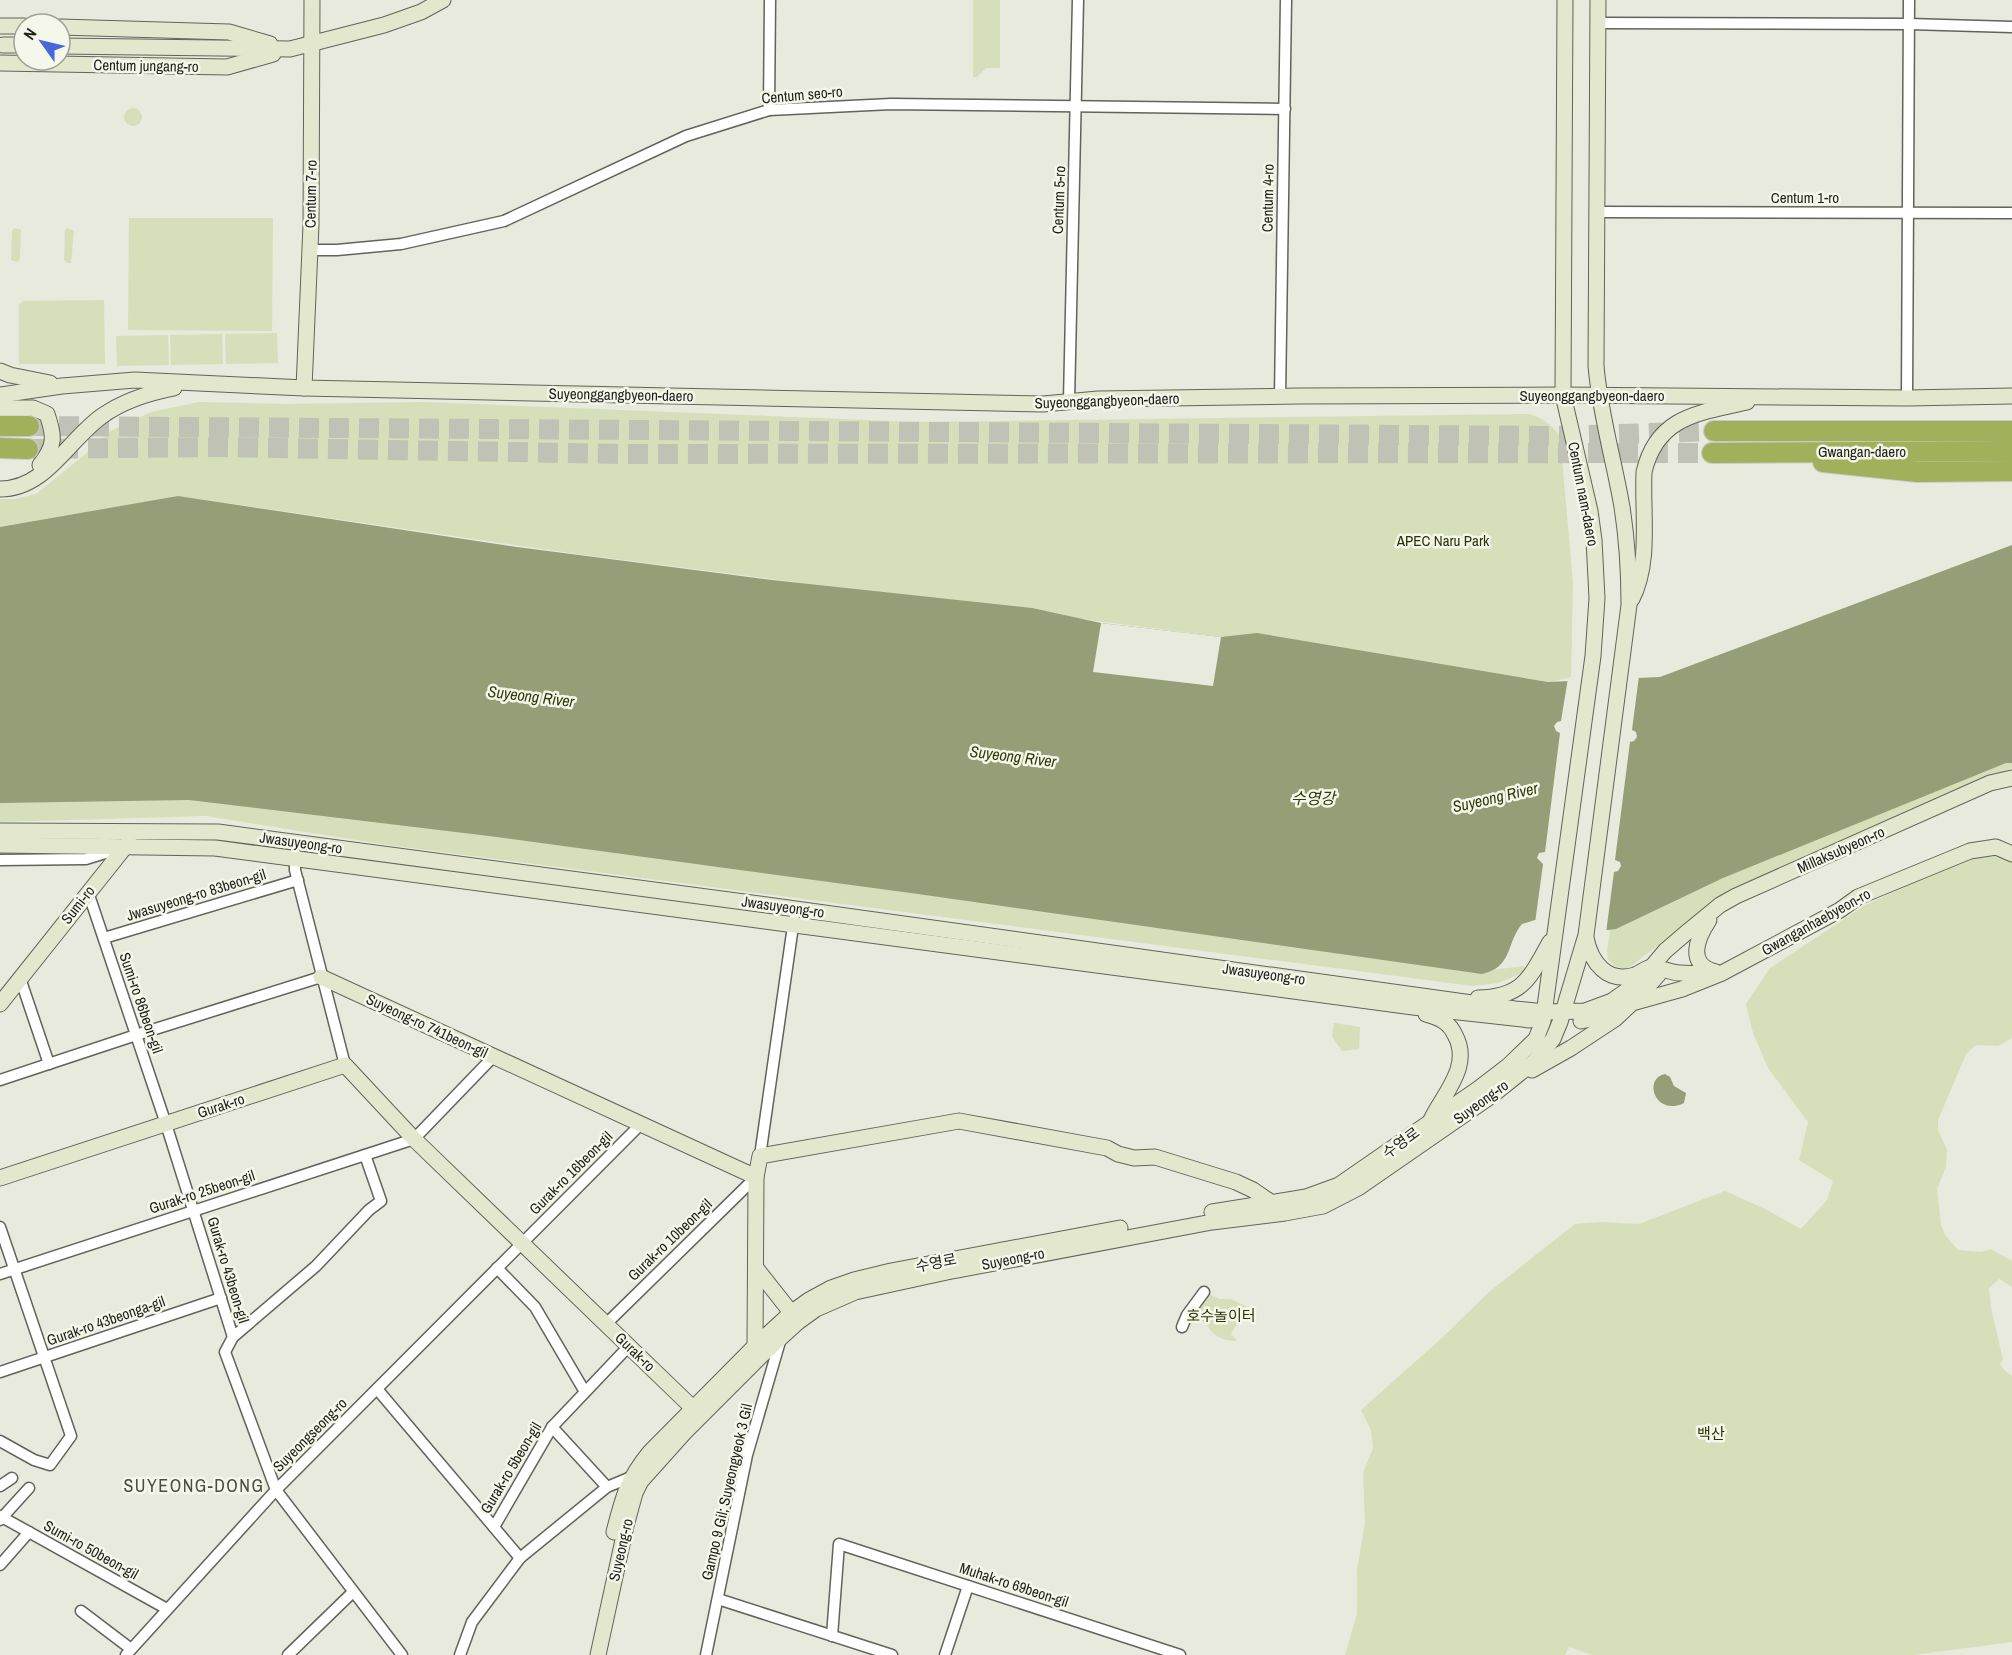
<svg xmlns="http://www.w3.org/2000/svg" width="2012" height="1655" font-family="'Archivo Narrow','Noto Sans KR',sans-serif">
<rect width="100%" height="100%" fill="#e7eadc"/>
<g fill="#d6dfb9">
<polygon points="973,0 1000,0 1000,68 986,68 977,77 973,77"/>
<circle cx="133" cy="117" r="9"/>
<polygon points="129,218 273,218 272,331 128,330"/>
<polygon points="14,228 21,230 20,259 18,262 11,260 12,231"/>
<polygon points="67,228 74,231 71,263 67,263 64,260 65,231"/>
<polygon points="104,300 105,364 19,364 19,304 23,301"/>
<polygon points="277,333 278,363 226,364 225,334"/>
<polygon points="222,334 223,364 171,365 170,335"/>
<polygon points="168,335 169,365 117,366 116,336"/>
<path d="M199 402 286 404 425 402 915 422 1529 414C1543 418 1551 424 1560 436L1573 583 1571 677 1551 682 1221 637 577 554 178 496 0 532V499H15L36 494 88 452 109 432 151 412Z"/>
<path d="M2012 750V768L1722 895 1630 967C1621 970 1614 967 1608 959L1607 951 1612 917Z"/>
<polygon points="0,789 204,791 1483,971 1525,966 1523,973 1498,983 1473,986 388,845 206,816 0,822"/>
<polygon points="1988,851 2012,859 2012,1038 1998,1046 1976,1045 1966,1054 1938,1120 1938,1130 1947,1150 1946,1167 1937,1189 1941,1225 1945,1235 1958,1250 1981,1252 1991,1249 2012,1261 2012,1287 1999,1279 1989,1288 1991,1308 2003,1360 2000,1364 2005,1371 2012,1376 2012,1642 1913,1655 1592,1655 1569,1647 1565,1655 1345,1655 1357,1614 1357,1571 1365,1522 1363,1473 1373,1448 1371,1430 1361,1410 1443,1337 1489,1292 1575,1224 1600,1222 1639,1224 1725,1191 1765,1209 1801,1229 1827,1200 1833,1181 1799,1160 1808,1122 1768,1068 1753,1033 1746,1004 1770,968 1864,906 1956,862"/>
<polygon points="1334,1023 1360,1027 1359,1049 1342,1051 1332,1037"/>
<path d="M1204 1292 1219 1299H1231L1249 1308 1246 1320 1237 1324 1231 1334 1237 1341C1222 1341 1213 1336 1205 1322L1195 1321 1187 1315Z"/>
</g>
<g fill="#959e76">
<path d="M178 496 517 547 772 580 1032 608 1101 623 1221 637 1257 633 1548 682 1660 677 2012 545V763H2006L1723 878 1616 929 1608 930 1538 919 1522 924C1506 943 1513 967 1482 974L918 894 489 836 189 800 0 803V527Z"/>
<path d="M1665 1074 1670 1077 1674 1086 1686 1093 1684 1103C1656 1117 1642 1079 1665 1074Z"/>
</g>
<g fill="#e7eadc">
<polygon points="1101,623 1221,637 1213,686 1093,672"/>
<polygon points="1639,676 1632,730 1636,732 1637,737 1634,741 1630,742 1615,860 1620,862 1621,866 1618,871 1614,872 1606,933 1535,923 1543,864 1537,858 1539,853 1545,852 1560,733 1556,731 1554,726 1557,722 1561,721 1568,678"/>
</g>
<g fill="none" stroke-linecap="round" stroke-linejoin="round">
<g stroke="#bfc2b5" stroke-width="20" stroke-dasharray="20 10" stroke-linecap="butt">
<polyline points="29,426 1560,436 1714,431"/>
<polyline points="28,449 218,447 622,454 1712,453"/>
</g>
<g stroke="#616458" stroke-width="13">
<g id="street">
<polyline points="1598,23 1909,24 2012,27"/>
<polyline points="769,110 770,0"/>
<polyline points="1597,212 2012,213"/>
<polyline points="310,250 337,250 401,244 504,221 686,136 769,110 891,104 1285,109"/>
<polyline points="1280,397 1286,0"/>
<polyline points="1907,398 1909,0"/>
<polyline points="1069,401 1078,0"/>
<polyline points="295,853 295,870 345,1065"/>
<polyline points="0,860 86,859 115,850"/>
<polyline points="88,892 166,1124 233,1337"/>
<polyline points="104,938 298,880"/>
<polyline points="20,978 49,1064"/>
<polyline points="0,1080 136,1035 321,977"/>
<polyline points="365,1155 381,1201 369,1210 316,1266 233,1337 225,1352 276,1490 402,1655"/>
<polyline points="760,1156 794,919"/>
<polyline points="0,1227 71,1436 50,1465 34,1460 0,1441"/>
<polyline points="497,1268 535,1307 585,1392"/>
<polyline points="0,1274 414,1139 493,1057"/>
<polyline points="606,1324 756,1177"/>
<polyline points="1182,1327 1187,1315 1204,1292"/>
<polyline points="0,1372 221,1298"/>
<polyline points="377,1389 520,1558"/>
<polyline points="552,1427 607,1487"/>
<polyline points="0,1486 12,1478"/>
<polyline points="0,1516 167,1609"/>
<polyline points="0,1520 29,1488"/>
<polyline points="494,1527 552,1427 629,1346"/>
<polyline points="0,1565 29,1532"/>
<polyline points="718,1599 892,1655"/>
<polyline points="81,1611 131,1649"/>
<polyline points="832,1636 839,1544 1180,1655"/>
<polyline points="126,1655 276,1490 641,1124"/>
<polyline points="288,1655 353,1592"/>
<polyline points="460,1655 472,1622 520,1558 607,1487 631,1477"/>
<polyline points="706,1655 747,1455 781,1338"/>
<polyline points="945,1655 968,1586"/>
</g>
</g>
<g stroke="#616458" stroke-width="17">
<g id="secondary">
<polyline points="0,26 24,26"/>
<polyline points="60,27 229,32 270,44"/>
<polyline points="3,45 24,45"/>
<polyline points="60,46 290,49 384,25 421,12 443,0"/>
<polyline points="0,63 227,67 273,54"/>
<polyline points="0,371 10,375 50,383"/>
<polyline points="304,388 311,225 312,0"/>
<polyline points="0,395 62,386 135,380 304,388 1043,404 1098,399 1299,396 1563,395 1907,398 2012,396"/>
<path d="M0 408H33L47 414C55 437 55 446 40 465"/>
<path d="M0 489C46 489 68 440 102 416 123 401 148 393 174 388"/>
<path d="M1632 599C1651 561 1642 514 1644 472 1657 416 1699 413 1747 402"/>
<polyline points="0,831 218,832 774,906 1515,1009 1545,1012 1585,1011 1612,1001 1639,982 1665,951 1686,933 1720,905 1736,896 1990,783 2012,778"/>
<polyline points="0,845 215,848 1413,1007 1530,1020"/>
<path d="M1709 920C1697 938 1686 965 1716 972"/>
<path d="M1586 938C1591 962 1607 984 1635 975 1640 973 1646 968 1652 967 1658 967 1672 973 1680 973 1691 974 1702 973 1713 973"/>
<polyline points="321,977 756,1177"/>
<path d="M1478 998C1524 997 1530 977 1550 942"/>
<polyline points="0,1004 129,842"/>
<path d="M1426 1014C1440 1018 1449 1022 1455 1035 1472 1066 1444 1093 1431 1120"/>
<path d="M1581 1021C1618 1014 1633 1004 1658 975"/>
<polyline points="1532,1070 1571,1048 1615,1019 1632,1003 1682,989 1722,973 1840,910 1858,897 1970,851 1996,847 2012,854"/>
<polyline points="0,1178 345,1065 414,1139 699,1414"/>
<polyline points="1212,1212 1306,1197 1339,1185 1478,1089 1508,1066 1536,1039 1543,1021 1593,656 1597,598 1594,540 1590,511 1563,395 1565,0"/>
<polyline points="756,1268 797,1320"/>
<polyline points="755,1346 756,1177 760,1156 959,1121 1107,1148 1118,1154 1134,1158 1155,1157 1236,1182 1253,1190 1275,1205"/>
<path d="M614 1532C623 1497 627 1480 650 1452L755 1346 791 1313 809 1300 831 1288 854 1280 891 1271 1120 1228"/>
<path d="M598 1655 626 1526 635 1493 641 1481 684 1433 763 1354 798 1322 816 1309 855 1292 947 1272 1212 1222 1285 1213 1323 1206 1358 1188 1494 1094 1535 1061 1553 1039 1560 1022 1586 935 1629 605C1629 572 1627 539 1622 507 1614 460 1600 414 1596 366L1598 0"/>
</g>
</g>
<g stroke="#c9c9c8" stroke-width="22">
<g id="highway">
<polyline points="0,426 29,426"/>
<polyline points="1714,431 2012,431"/>
<polyline points="0,448 28,449"/>
<polyline points="1712,453 2012,451"/>
<polyline points="1823,462 1918,472 2012,471"/>
</g>
</g>
<use href="#street" stroke="#fff" stroke-width="10"/>
<use href="#secondary" stroke="#e2e7ce" stroke-width="15"/>
<use href="#highway" stroke="#a0b05b" stroke-width="20"/>
</g>
<g text-anchor="middle" stroke-width="5" stroke-linejoin="round" paint-order="stroke">
<g font-size="15" fill="#1f201b" stroke="#f4f7e9">
<text transform="translate(146 66) rotate(1)" y="5">Centum jungang-ro</text>
<text transform="translate(802 95) rotate(-5)" y="5">Centum seo-ro</text>
<text transform="translate(311 194) rotate(-89)" y="5">Centum 7-ro</text>
<text transform="translate(1268 198) rotate(-89)" y="5">Centum 4-ro</text>
<text x="1805" y="203">Centum 1-ro</text>
<text transform="translate(1059 200) rotate(-88)" y="5">Centum 5-ro</text>
<text transform="translate(621 395) rotate(1)" y="5">Suyeonggangbyeon-daero</text>
<text x="1592" y="401">Suyeonggangbyeon-daero</text>
<text transform="translate(1107 401) rotate(-2)" y="5">Suyeonggangbyeon-daero</text>
<text x="1862" y="457">Gwangan-daero</text>
<text transform="translate(1583 494) rotate(79)" y="5">Centum nam-daero</text>
<text transform="translate(301 843) rotate(8)" y="5">Jwasuyeong-ro</text>
<text transform="translate(1841 850) rotate(-24)" y="5">Millaksubyeon-ro</text>
<text transform="translate(196 895) rotate(-17)" y="5">Jwasuyeong-ro 83beon-gil</text>
<text transform="translate(78 905) rotate(-52)" y="5">Sumi-ro</text>
<text transform="translate(783 907) rotate(8)" y="5">Jwasuyeong-ro</text>
<text transform="translate(1816 922) rotate(-29)" y="5">Gwanganhaebyeon-ro</text>
<text transform="translate(1264 974) rotate(8)" y="5">Jwasuyeong-ro</text>
<text transform="translate(141 1003) rotate(71)" y="5">Sumi-ro 86beon-gil</text>
<text transform="translate(427 1026) rotate(25)" y="5">Suyeong-ro 741beon-gil</text>
<text transform="translate(1481 1102) rotate(-36)" y="5">Suyeong-ro</text>
<text transform="translate(221 1106) rotate(-18)" y="5">Gurak-ro</text>
<text transform="translate(1401 1143) rotate(-36)" y="5">수영로</text>
<text transform="translate(571 1173) rotate(-45)" y="5">Gurak-ro 16beon-gil</text>
<text transform="translate(202 1192) rotate(-18)" y="5">Gurak-ro 25beon-gil</text>
<text transform="translate(670 1240) rotate(-44)" y="5">Gurak-ro 10beon-gil</text>
<text transform="translate(1013 1259) rotate(-11)" y="5">Suyeong-ro</text>
<text transform="translate(936 1263) rotate(-11)" y="5">수영로</text>
<text transform="translate(228 1270) rotate(73)" y="5">Gurak-ro 43beon-gil</text>
<text transform="translate(106 1321) rotate(-19)" y="5">Gurak-ro 43beonga-gil</text>
<text transform="translate(635 1352) rotate(44)" y="5">Gurak-ro</text>
<text transform="translate(310 1435) rotate(-45)" y="5">Suyeongseong-ro</text>
<text transform="translate(511 1468) rotate(-59)" y="5">Gurak-ro 5beon-gil</text>
<text transform="translate(727 1492) rotate(-77)" y="5">Gampo 9 Gil; Suyeongyeok 3 Gil</text>
<text transform="translate(91 1550) rotate(29)" y="5">Sumi-ro 50beon-gil</text>
<text transform="translate(621 1550) rotate(-77)" y="5">Suyeong-ro</text>
<text transform="translate(1014 1585) rotate(18)" y="5">Muhak-ro 69beon-gil</text>
</g>
<g font-size="15" fill="#2d3403" stroke="#f4f7e9">
<text x="1443" y="546">APEC Naru Park</text>
<text x="1221" y="1321">호수놀이터</text>
<text x="1711" y="1439">백산</text>
</g>
<g font-size="16" font-style="italic" fill="#333b0a" stroke="#f4f7e9">
<text transform="translate(531 696) rotate(7)" y="6">Suyeong River</text>
<text transform="translate(1013 756) rotate(7)" y="6">Suyeong River</text>
<text transform="translate(1495 797) rotate(-13)" y="6">Suyeong River</text>
<text x="1313" y="804">수영강</text>
</g>
<g font-size="18" letter-spacing="1.5" fill="#4a4d41" stroke="#f4f7e9">
<text x="194" y="1492">SUYEONG-DONG</text>
</g>
</g>
<g transform="translate(42 42) rotate(304)"><circle r="28" fill="#f4f7e9" stroke="#9fa197" stroke-width="1.5"/>
<path d="M0-4.5L10 22L0 15L-10 22Z" fill="#4767da"/>
<text y="-9" font-size="16" font-weight="bold" text-anchor="middle" fill="#1f201b">N</text>
</g>
</svg>
